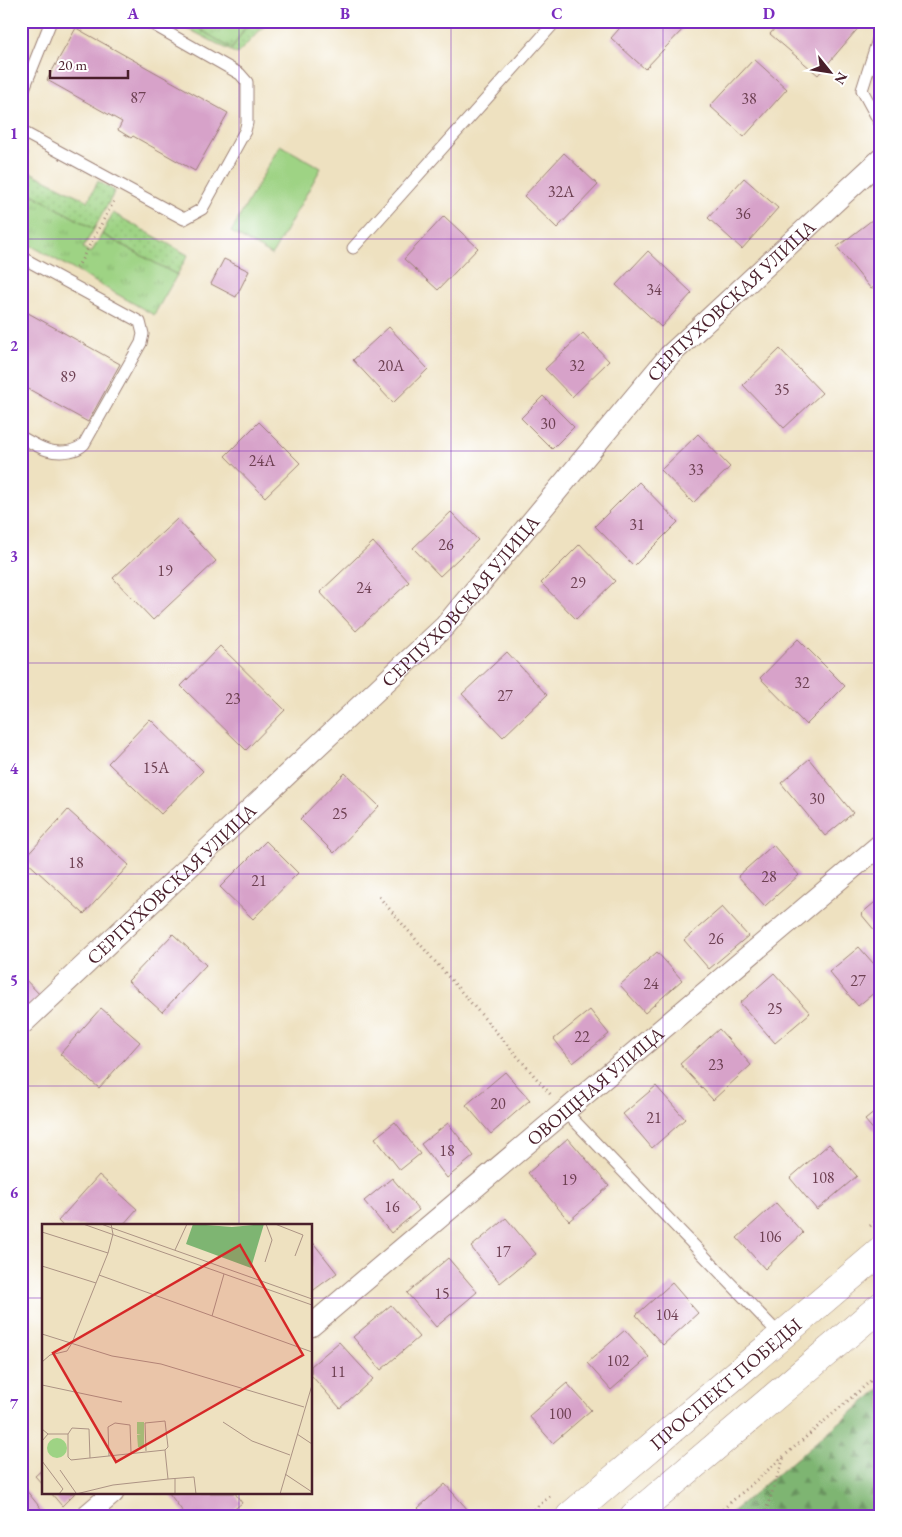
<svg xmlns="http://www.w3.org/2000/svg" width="902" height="1537" font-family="'EB Garamond',serif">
<defs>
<pattern id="grass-dots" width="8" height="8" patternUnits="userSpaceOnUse" patternTransform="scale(1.25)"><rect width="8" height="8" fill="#9ed384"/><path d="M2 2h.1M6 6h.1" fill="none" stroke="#8ab572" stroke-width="1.8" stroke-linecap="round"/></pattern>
<pattern id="forest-firs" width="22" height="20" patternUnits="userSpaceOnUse" patternTransform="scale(1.25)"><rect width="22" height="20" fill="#7eb572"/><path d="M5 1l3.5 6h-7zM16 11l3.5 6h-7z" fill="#69935e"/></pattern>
<pattern id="park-tufts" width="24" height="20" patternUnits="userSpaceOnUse" patternTransform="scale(1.25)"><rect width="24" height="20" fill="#9ed384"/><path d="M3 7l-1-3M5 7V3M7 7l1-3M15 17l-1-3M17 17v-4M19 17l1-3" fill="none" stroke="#8ab572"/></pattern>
</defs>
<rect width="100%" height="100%" fill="#fff"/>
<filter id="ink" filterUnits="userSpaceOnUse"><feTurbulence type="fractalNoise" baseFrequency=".02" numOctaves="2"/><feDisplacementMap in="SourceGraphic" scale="10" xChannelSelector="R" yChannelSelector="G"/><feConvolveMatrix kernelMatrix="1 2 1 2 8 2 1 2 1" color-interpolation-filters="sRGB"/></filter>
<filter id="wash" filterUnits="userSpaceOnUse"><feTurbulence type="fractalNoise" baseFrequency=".0096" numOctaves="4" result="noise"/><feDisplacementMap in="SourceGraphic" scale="20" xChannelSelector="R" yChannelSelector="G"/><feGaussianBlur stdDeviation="1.12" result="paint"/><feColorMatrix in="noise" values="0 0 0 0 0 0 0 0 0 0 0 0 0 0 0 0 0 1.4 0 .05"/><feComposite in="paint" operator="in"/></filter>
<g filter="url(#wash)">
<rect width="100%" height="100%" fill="#eee1c0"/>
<g fill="url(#grass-dots)" stroke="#747958">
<polygon points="187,21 232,49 249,21 269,21 237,54 175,22"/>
<polygon points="25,149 28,153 22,168 88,201 98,181 115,191 94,229 21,188 21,158"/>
<polygon points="113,213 188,255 177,275 102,234"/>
</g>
<polygon fill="url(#forest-firs)" stroke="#646a4e" points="881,1388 881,1516 727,1516"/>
<g fill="url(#park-tufts)" stroke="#747958">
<polygon points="187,21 249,21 232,49"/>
<polygon points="21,188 94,229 83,248 91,253 102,234 177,275 154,315 21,240"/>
</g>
<polygon fill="#9ed384" stroke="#747958" points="280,145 321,168 272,255 231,232"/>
<g id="blocks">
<g fill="#d7a2c9">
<polygon points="626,21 679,21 685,27 645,69 611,38"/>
<polygon points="781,21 857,21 861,25 818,75 770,34"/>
<polygon points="76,28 228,113 195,171 133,136 131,138 118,130 122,122 47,80"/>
<polygon points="754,59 787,89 744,137 710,106"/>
<polygon points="564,153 598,185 557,228 524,196"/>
<polygon points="744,178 778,208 742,249 708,218"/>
<polygon points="881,213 881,282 871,289 837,247"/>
<polygon points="444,216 478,248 438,290 404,259"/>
<polygon points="648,251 692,293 661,327 616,285"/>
<polygon points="224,259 249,271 236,297 211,284"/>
<polygon points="21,309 120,364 88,422 25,387 24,389 21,388"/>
<polygon points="389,327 428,369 393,403 353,360"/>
<polygon points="583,333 609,361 572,397 545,369"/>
<polygon points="780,349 822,393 784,428 743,385"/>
<polygon points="543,396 574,427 552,449 521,418"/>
<polygon points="259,422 300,463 265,497 225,456"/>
<polygon points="698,434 730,467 693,503 661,470"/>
<polygon points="639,482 678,522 634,566 595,526"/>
<polygon points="451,512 478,540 440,576 413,548"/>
<polygon points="177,519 216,561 153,620 113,578"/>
<polygon points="373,542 409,582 356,631 320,592"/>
<polygon points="580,544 615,581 576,619 541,583"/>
<polygon points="798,639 845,686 806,725 760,678"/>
<polygon points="220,646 285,710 246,750 181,686"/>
<polygon points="507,652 547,695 503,737 462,694"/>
<polygon points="150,719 203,771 161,814 108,763"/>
<polygon points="809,759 853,813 825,836 781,783"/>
<polygon points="345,773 379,806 334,853 300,819"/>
<polygon points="68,810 129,865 84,914 24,859"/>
<polygon points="266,841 298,873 253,919 220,887"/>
<polygon points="773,845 799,875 765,906 738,876"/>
<polygon points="881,897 881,938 861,914"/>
<polygon points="722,907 748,936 709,969 684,940"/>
<polygon points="173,934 206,965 162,1012 128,981"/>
<polygon points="859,947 881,972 881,987 858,1006 829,972"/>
<polygon points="657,952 682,980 645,1013 620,985"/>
<polygon points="774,973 810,1013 775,1043 740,1003"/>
<polygon points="21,975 42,997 21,1016"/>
<polygon points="101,1008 140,1042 99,1088 60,1054"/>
<polygon points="590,1010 609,1034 573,1063 554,1039"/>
<polygon points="719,1029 751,1065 713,1100 680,1064"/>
<polygon points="505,1072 530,1100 491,1134 466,1105"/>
<polygon points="656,1086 685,1119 652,1148 623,1114"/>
<polygon points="881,1107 881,1139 865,1120"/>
<polygon points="395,1122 420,1154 400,1170 375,1138"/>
<polygon points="448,1123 474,1156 447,1178 421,1144"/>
<polygon points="568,1138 609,1186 569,1221 528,1173"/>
<polygon points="829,1144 857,1176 817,1210 790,1178"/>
<polygon points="99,1175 137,1209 122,1226 63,1226 58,1221"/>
<polygon points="392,1178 419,1210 391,1233 364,1201"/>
<polygon points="776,1203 803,1233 765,1269 737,1238"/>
<polygon points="506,1218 536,1254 500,1283 471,1247"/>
<polygon points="311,1240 337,1273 311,1292"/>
<polygon points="448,1258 477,1292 436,1327 407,1293"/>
<polygon points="672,1283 698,1313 663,1345 636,1315"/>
<polygon points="391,1305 419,1337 381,1370 353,1337"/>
<polygon points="625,1330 649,1357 611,1390 587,1363"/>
<polygon points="339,1342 373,1379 340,1408 311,1375 311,1366"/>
<polygon points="567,1383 591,1410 553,1443 529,1416"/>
<polygon points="44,1468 44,1486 35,1476"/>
<polygon points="21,1484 47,1516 21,1516"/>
<polygon points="445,1484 469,1511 464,1516 425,1516 418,1508"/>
<polygon points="51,1493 75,1493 62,1506"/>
<polygon points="169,1493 235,1493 242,1503 226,1516 186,1516"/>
</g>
</g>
</g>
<g filter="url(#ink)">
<use href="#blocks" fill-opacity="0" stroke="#9c8076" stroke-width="1"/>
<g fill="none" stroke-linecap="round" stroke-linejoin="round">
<g stroke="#9c8076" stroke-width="13">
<g id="service">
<polyline points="881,30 862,90 881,125"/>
<polyline points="21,96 51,21"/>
<polyline points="21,131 184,219 202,209 245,131 247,123 247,82 240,74 147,21"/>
<polyline points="353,248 556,21"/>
<path d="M21 257 140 322 143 334 141 343 84 444C80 448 77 449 70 451 50 455 39 447 21 437"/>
<polyline points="566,1112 781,1336"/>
</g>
</g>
<g stroke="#9c8076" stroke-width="23">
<g id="minor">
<path id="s1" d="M21 1025 445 626 669 356 881 159"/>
<path id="s2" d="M311 1326 881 844"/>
<polyline points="86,1516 113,1493"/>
</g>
</g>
<g stroke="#9c8076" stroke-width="29">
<g id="primary">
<path id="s3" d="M570 1516 881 1251"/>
<polyline points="634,1516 881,1306"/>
</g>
</g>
<g stroke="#9c8076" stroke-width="3" stroke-dasharray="1 4" stroke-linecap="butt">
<polyline points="77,268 114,201"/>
<polyline points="379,897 551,1095"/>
<polyline points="870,1226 881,1217"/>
<polyline points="526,1516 550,1496"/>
<polyline points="715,1516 881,1372"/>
<polyline points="764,1516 784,1457"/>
</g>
<use href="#service" stroke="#fff" stroke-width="11"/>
<use href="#minor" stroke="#fff" stroke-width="21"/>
<use href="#primary" stroke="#fff" stroke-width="28"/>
</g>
</g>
<path fill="none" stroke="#7b2cbf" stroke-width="1" stroke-opacity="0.55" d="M239 21V1226M451 21V1516M663 21V1516M21 239H881M21 451H881M21 663H881M21 874H881M21 1086H881M21 1298H44M311 1298H881M239 1493V1516"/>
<g text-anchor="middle" stroke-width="5" stroke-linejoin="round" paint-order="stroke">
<g font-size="16" fill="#6d4052">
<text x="138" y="103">87</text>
<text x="749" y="104">38</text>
<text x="561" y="197">32А</text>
<text x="743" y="219">36</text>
<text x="654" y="295">34</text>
<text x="391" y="371">20А</text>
<text x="577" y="371">32</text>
<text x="68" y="382">89</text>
<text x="782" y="395">35</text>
<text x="548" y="429">30</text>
<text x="262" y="466">24А</text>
<text x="696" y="475">33</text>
<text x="637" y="530">31</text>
<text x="446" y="550">26</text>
<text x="165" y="576">19</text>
<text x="578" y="588">29</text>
<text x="364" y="593">24</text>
<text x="802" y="688">32</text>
<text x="505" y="701">27</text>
<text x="233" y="704">23</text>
<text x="156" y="773">15А</text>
<text x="817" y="804">30</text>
<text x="340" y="819">25</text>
<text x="76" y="868">18</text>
<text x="769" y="882">28</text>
<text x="259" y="886">21</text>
<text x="716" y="944">26</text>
<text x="858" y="986">27</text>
<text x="651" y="989">24</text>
<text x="775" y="1014">25</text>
<text x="582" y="1042">22</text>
<text x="716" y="1070">23</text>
<text x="498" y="1109">20</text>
<text x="654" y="1123">21</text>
<text x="447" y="1156">18</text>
<text x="823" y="1183">108</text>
<text x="569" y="1185">19</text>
<text x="392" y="1212">16</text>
<text x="770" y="1242">106</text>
<text x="503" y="1257">17</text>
<text x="442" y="1299">15</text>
<text x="667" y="1320">104</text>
<text x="618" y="1366">102</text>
<text x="338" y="1377">11</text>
<text x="560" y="1419">100</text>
</g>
<g font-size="19" fill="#4a1f2b" stroke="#fff">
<text dy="7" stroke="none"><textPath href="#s1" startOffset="1016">СЕРПУХОВСКАЯ УЛИЦА</textPath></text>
<text dy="7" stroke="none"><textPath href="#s1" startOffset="611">СЕРПУХОВСКАЯ УЛИЦА</textPath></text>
<text dy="7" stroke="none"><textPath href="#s1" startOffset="206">СЕРПУХОВСКАЯ УЛИЦА</textPath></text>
<text dy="7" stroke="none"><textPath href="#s2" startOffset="372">ОВОЩНАЯ УЛИЦА</textPath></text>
<text dy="7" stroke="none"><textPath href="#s3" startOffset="204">ПРОСПЕКТ ПОБЕДЫ</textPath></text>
</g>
</g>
<g transform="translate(42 1224)">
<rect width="270" height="270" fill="#eee1c0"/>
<path d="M151 0 190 3 222 0 209 44 144 20Z" fill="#7eb572"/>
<path d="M95 198H102V223H96L95 211 99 210H95ZM5 224a10 10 0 1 1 20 0a10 10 0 1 1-20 0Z" fill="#9ed384"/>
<path fill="none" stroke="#ac9384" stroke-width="1" d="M41 0 270 81M59 0 270 75M233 0 261 11 253 32M0 8 66 29M133 26 145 0M223 38 230 16 224 0M0 42 54 59M57 51 270 128M170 92 182 50M0 110 70 132 119 140 262 183M0 138 8 131 25 127 30 119 66 29 71 10 69 0M0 161 80 178M181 198 210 217 248 231M0 205 6 210 0 217M6 210H26V233L29 236 123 226 126 223 123 197 103 199 104 227M26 210 30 204 47 205 48 234M255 210 270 220M67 232 66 203 73 199 88 201 89 228M0 237 21 265 17 270M18 246 34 269M243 250 270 268M133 254V270M126 255 152 253 154 270M34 270 71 261 126 255 123 226M238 270 270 161"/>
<path fill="#d62828" fill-opacity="0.15" stroke="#d62828" stroke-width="2.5" d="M198 21 261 131 74 238 11 129Z"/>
<rect width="270" height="270" fill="none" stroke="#4a1f2b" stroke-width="2.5"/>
</g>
<rect width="902" height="1537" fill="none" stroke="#fff" stroke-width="55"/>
<g transform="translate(830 72) rotate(120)" stroke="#ffffff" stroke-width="4" paint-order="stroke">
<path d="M0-4L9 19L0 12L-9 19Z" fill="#4a1f2b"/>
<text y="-8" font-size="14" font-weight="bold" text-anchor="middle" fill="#4a1f2b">N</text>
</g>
<path d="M50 70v8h78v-8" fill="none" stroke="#4a1f2b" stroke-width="2.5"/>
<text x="58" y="70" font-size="15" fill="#4a1f2b" stroke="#ffffff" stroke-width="4" paint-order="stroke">20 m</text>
<rect x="28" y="28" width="846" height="1482" fill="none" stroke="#7b2cbf" stroke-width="2"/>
<g font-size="16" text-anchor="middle" font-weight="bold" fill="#7b2cbf">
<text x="133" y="19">A</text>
<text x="345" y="19">B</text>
<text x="557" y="19">C</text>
<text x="769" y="19">D</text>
<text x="14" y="139">1</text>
<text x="14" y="351">2</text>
<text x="14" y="562">3</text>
<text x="14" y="774">4</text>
<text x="14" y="986">5</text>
<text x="14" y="1198">6</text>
<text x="14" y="1409">7</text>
</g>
</svg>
